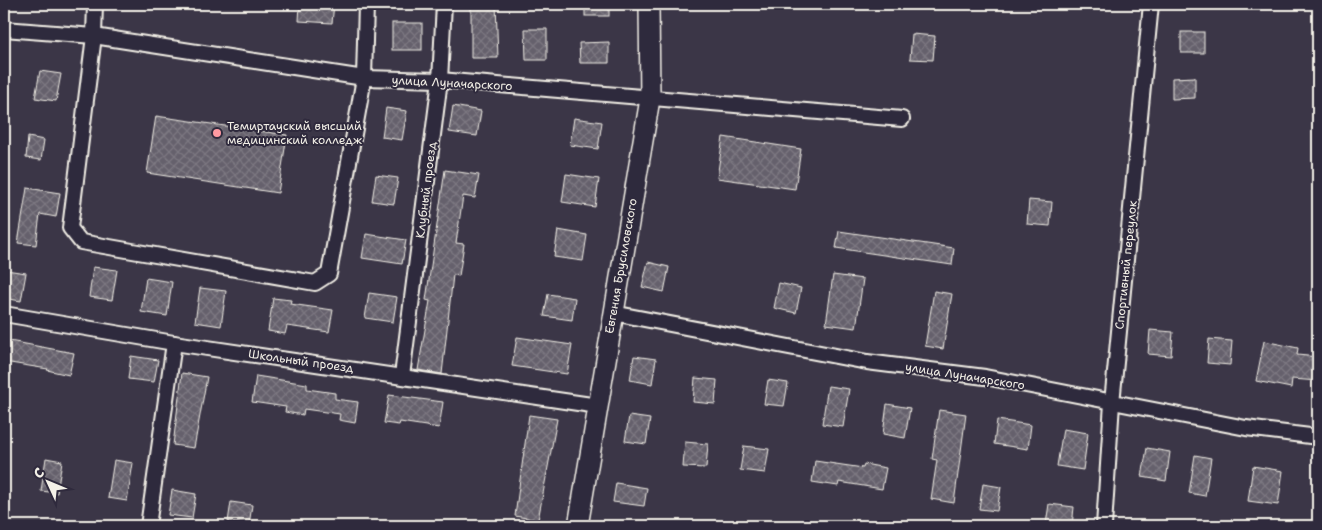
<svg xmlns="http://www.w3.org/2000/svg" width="1322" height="530" font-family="'Shantell Sans',sans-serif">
<defs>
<pattern id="building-cross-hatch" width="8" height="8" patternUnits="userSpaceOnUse" patternTransform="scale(1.25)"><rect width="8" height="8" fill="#65616c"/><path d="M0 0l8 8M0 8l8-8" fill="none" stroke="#7c7881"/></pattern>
</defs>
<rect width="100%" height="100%" fill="#3b3647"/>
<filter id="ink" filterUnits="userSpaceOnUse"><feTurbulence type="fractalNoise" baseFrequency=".02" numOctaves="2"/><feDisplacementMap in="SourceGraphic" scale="10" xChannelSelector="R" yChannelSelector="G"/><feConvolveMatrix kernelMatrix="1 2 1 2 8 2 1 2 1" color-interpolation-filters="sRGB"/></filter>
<g filter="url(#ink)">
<g fill="url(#building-cross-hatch)" stroke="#f4f1e8">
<polygon points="300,4 334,4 332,23 299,21"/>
<polygon points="471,4 496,4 498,58 471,58"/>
<rect x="585" y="4" width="24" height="12"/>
<rect x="392" y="23" width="30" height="27"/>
<polygon points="525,29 547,29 547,60 526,60"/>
<rect x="1181" y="32" width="23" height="21"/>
<polygon points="912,34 935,36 933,60 910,59"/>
<polygon points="609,42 609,63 580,63 579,43"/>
<polygon points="40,71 61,74 56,101 35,98"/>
<polygon points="1195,77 1195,98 1172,99 1172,78"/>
<polygon points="453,106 481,111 477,136 449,132"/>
<polygon points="386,108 407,111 402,140 382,137"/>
<polygon points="156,116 287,135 278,193 147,173"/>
<polygon points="574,118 602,122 598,149 570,145"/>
<polygon points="28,137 44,140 41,160 26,158"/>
<polygon points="723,137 801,149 795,189 717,178"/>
<polygon points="445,170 479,175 475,198 463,196 456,243 464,244 459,276 453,275 442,374 418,370 430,301 426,300"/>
<polygon points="566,174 599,179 595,207 562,202"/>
<polygon points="376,175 398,178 394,204 372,201"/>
<polygon points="27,188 60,193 56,217 40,214 36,245 18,243"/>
<polygon points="1029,200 1052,202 1050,226 1027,224"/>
<polygon points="558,230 587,235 583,261 554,257"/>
<polygon points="839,231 954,248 952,265 836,248"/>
<polygon points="366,234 406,240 402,264 362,258"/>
<polygon points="648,262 669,267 664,292 642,287"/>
<polygon points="93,267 117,270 112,300 89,297"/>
<polygon points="6,270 26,273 21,301 4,298"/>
<polygon points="833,275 863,279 856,328 826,324"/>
<polygon points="146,278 172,282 167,316 141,312"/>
<polygon points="779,283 801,288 796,313 774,308"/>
<polygon points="200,288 226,291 221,326 195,322"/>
<polygon points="934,291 952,294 943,349 925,346"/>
<polygon points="369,293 397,297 393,322 365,318"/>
<polygon points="548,294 575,298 572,320 544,316"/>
<polygon points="273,298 291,300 290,304 333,310 329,332 287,326 285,334 268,331"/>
<polygon points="1150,330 1173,332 1171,356 1148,354"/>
<polygon points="517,337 572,345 567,374 512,366"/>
<polygon points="1209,339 1232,341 1230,365 1207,363"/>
<polygon points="4,340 74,353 69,375 47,370 48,369 4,362"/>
<polygon points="1264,341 1298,348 1297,355 1318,357 1318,381 1292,379 1291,388 1256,381"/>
<polygon points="131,356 158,360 154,382 128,379"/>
<polygon points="634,356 656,359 652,384 630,380"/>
<polygon points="182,373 207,377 194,448 173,445"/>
<polygon points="256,376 307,384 307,389 335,393 335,399 358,402 355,423 339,420 340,414 304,409 303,415 285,412 286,407 252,402"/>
<polygon points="695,378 717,380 715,404 693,402"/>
<polygon points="768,380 788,383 784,406 764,404"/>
<polygon points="828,386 849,389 843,427 822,424"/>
<polygon points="389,395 443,402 439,428 400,422 399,425 384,423"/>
<polygon points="887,404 910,408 905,438 883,434"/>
<polygon points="939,410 966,414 954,503 931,499 937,460 932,459"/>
<polygon points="529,415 557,419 538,520 515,516"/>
<polygon points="629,416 650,419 646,444 625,441"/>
<polygon points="997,420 1031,425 1028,449 994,444"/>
<polygon points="1063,429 1088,433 1083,470 1057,466"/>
<polygon points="685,442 708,444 706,468 683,467"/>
<polygon points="744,446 769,449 765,473 740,470"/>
<polygon points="1147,448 1170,452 1166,481 1142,477"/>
<polygon points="1195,455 1211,458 1205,496 1189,493"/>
<polygon points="46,458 62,461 57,493 41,491"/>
<polygon points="114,460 133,463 127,501 108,498"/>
<polygon points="815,461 863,468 864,464 886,468 882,489 839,482 838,486 812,482"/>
<polygon points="1253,466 1283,471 1278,505 1248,501"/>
<polygon points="616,483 647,488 644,506 613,502"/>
<polygon points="983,484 1001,487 997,511 979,509"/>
<polygon points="172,490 196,494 192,518 168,515"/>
<polygon points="231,502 252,505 249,525 228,522"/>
<polygon points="1049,504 1074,507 1072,526 1046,524"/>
</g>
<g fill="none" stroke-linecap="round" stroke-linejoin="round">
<g stroke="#f4f1e8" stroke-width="18">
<g id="street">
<polyline points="95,4 94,36 70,228 81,242 315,283 329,274 364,78 366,4"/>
<polyline points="4,29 94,36 364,78 440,80 902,119"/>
<polyline points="613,313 867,362 985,377 1246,428 1318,437"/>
<polyline points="4,314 174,343 598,406"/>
<polyline points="402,376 440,80 444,4"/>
<polyline points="148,526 174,343"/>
<polyline points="1104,526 1112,403 1151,4"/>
</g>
</g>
<g stroke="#f4f1e8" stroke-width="22">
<polyline id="secondary" points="578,526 650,99 649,4"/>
</g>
<use href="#street" stroke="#2f2a3d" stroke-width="14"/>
<use href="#secondary" stroke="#2f2a3d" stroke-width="19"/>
</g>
</g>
<circle fill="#ff9aa2" stroke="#2f2a3d" stroke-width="2" cx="217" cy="133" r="5"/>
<g text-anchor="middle" stroke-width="4" stroke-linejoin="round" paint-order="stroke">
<g font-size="12" fill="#f4f1e8" stroke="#2f2a3d">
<text transform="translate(452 83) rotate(3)" y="4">улица Луначарского</text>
<text transform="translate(426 190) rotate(-83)" y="4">Клубный проезд</text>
<text transform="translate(1126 265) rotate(-84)" y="4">Спортивный переулок</text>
<text transform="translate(621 266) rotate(-80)" y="4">Евгения Брусиловского</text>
<text transform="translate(301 361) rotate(8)" y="4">Школьный проезд</text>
<text transform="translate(965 376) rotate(9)" y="4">улица Луначарского</text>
</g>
<g font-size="12" fill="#f4f1e8" stroke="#2f2a3d" text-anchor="start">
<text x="227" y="130">Темиртауский высший<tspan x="227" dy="14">медицинский колледж</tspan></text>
</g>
</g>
<rect width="1322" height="530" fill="none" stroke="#2f2a3d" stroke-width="20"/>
<rect x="10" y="10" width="1302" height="510" fill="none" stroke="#f4f1e8" stroke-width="2" filter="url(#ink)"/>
<g transform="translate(48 482) rotate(314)" stroke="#2f2a3d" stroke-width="4" paint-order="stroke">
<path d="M0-4L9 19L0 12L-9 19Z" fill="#f4f1e8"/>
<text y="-8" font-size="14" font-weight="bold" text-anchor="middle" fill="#f4f1e8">С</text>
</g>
</svg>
